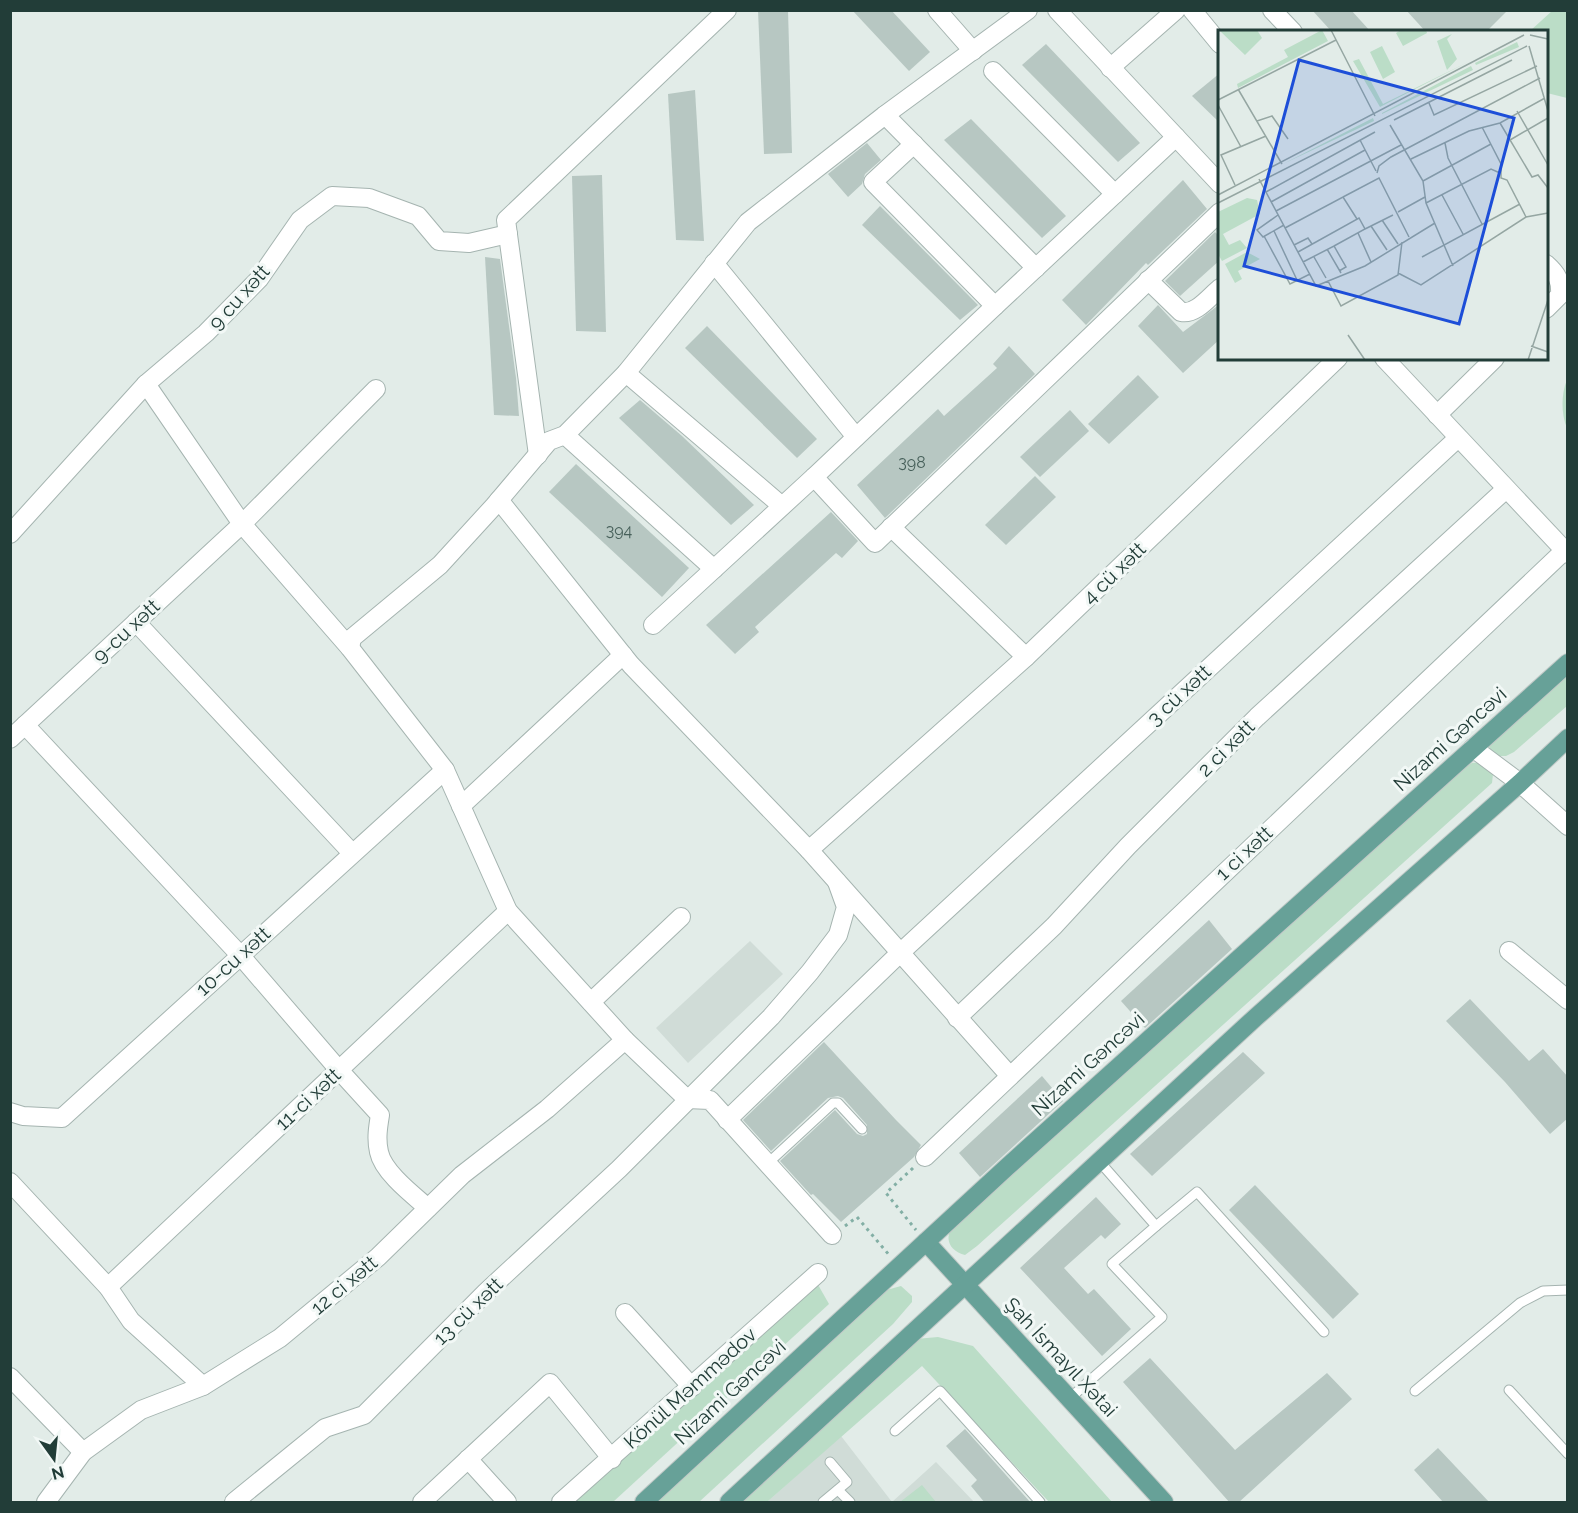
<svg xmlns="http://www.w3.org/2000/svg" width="1578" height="1513" font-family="Raleway,sans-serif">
<rect width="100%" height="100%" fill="#e2ece8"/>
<g fill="#d0dcd7">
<polygon points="750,941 783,974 688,1063 656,1028"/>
<polygon points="841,1436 892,1502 936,1462 974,1502 767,1502"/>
</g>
<g fill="#bbddc7">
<polygon points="1552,11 1567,11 1567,98 1547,93 1546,32 1530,31"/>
<path d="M1567 380H1568L1567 428C1561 415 1561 393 1567 380Z"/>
<polygon points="1567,669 1567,706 1514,752 1506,756 1496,756 1490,749 1488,744"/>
<path d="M1472 763C1483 762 1488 766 1493 774L1492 783 977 1246 965 1255C953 1252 945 1243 950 1231L1465 767Z"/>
<polygon points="817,1283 829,1304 613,1502 573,1502"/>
<polygon points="901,1286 912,1296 912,1302 893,1324 699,1502 654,1502 883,1291"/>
<polygon points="938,1337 973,1346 1112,1502 1049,1502 922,1366 767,1502 739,1502 916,1339"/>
<polygon points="922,1485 936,1502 900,1502"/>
</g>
<g fill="#b7c7c2">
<polygon points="758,10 788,10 792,153 764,154"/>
<polygon points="852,10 891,10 930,52 909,71"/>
<polygon points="1312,10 1351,10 1371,32 1332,32"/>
<polygon points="1406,10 1508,10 1486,32 1426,32"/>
<polygon points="1046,44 1140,143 1118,162 1022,65"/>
<polygon points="1220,73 1220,123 1192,96"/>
<polygon points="695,90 704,241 676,240 668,94"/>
<polygon points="971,119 1066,216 1042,238 944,140"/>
<polygon points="867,143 881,160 865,174 862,184 848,197 828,174"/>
<polygon points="602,175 606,332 576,331 572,176"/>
<polygon points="1183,180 1207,209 1148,265 1146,263 1086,325 1062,300"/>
<polygon points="880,206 978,305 960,320 862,225"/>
<polygon points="1215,232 1220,237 1220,260 1180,296 1165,281"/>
<polygon points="485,257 500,259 516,378 519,416 494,415"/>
<polygon points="1220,304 1220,339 1183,373 1138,326 1158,305 1183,332"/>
<polygon points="707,326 817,439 797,458 685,348"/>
<polygon points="1009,346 1035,374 885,518 857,485 938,409 944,416 997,368 993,364"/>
<polygon points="1138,375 1159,397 1109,444 1088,424"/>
<polygon points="640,400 682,436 754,505 731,525 619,418"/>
<polygon points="1070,410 1089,431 1040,477 1020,457"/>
<polygon points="576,464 689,568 662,597 549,492"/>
<polygon points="1035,476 1056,497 1006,545 985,525"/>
<polygon points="831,512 858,541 842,558 836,553 755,627 759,632 735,654 706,625"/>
<polygon points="1209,920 1232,949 1145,1028 1121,1001"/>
<polygon points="1470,999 1529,1061 1543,1049 1568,1077 1568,1118 1550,1134 1505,1082 1446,1021"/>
<polygon points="824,1042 896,1120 921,1145 914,1157 841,1222 813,1194 811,1195 780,1161 835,1110 857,1134 863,1136 867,1134 867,1125 843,1098 838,1096 828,1098 771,1151 743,1120"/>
<polygon points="1243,1052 1265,1073 1152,1176 1130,1154"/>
<polygon points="1042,1076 1063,1101 980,1177 959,1153"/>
<polygon points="1255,1185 1359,1294 1333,1319 1229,1210"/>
<polygon points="1096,1197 1121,1224 1105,1239 1101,1235 1064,1268 1088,1294 1094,1289 1131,1329 1102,1356 1020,1268"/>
<polygon points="1150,1358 1235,1450 1327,1373 1352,1399 1238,1503 1230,1503 1123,1382"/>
<polygon points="965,1429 1031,1503 985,1503 971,1486 977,1480 946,1446"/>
<polygon points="1438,1448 1490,1503 1444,1503 1414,1470"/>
</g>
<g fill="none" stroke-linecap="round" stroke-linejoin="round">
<g stroke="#a5b4b0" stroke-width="11">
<g id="lane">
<polyline points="767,1164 833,1103 838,1103 862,1129"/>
<polyline points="1156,1226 1197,1192 1324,1332"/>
<polyline points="1509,1390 1568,1454"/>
<polyline points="1415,1391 1520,1303 1543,1291 1568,1290"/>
<polyline points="1069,1399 1162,1317 1112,1264 1156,1226 1099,1161"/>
<polyline points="895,1431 940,1391 1040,1502"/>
<polyline points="838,1490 850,1502"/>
<polyline points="823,1502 847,1482 830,1462"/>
</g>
</g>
<g stroke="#a5b4b0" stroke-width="20">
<g id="street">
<polyline points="937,10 973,51"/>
<polyline points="1057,10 1220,184"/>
<polyline points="1192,10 1220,44"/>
<polyline points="1272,10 1293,32"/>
<polyline points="1110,68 1176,10"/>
<polyline points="993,71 1115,194"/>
<polyline points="885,115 1036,268"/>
<polyline points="914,144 873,182 995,306 1176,137"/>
<polyline points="714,263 856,437"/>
<path d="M1546 264C1557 274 1561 280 1560 295L1546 309"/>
<path d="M1148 280 1181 312C1196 315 1209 297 1220 288"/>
<polyline points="995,306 814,477 875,543 1220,212"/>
<polyline points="1384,358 1568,554"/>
<polyline points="626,373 782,506"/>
<polyline points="146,384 242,524 350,648 445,770 508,911 625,1040 687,1099 710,1100 832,1235"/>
<polyline points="1437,415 1495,358"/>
<polyline points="565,435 714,569"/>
<polyline points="538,455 506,220 727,10"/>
<polyline points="499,500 631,665 809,850 1026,657"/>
<polyline points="891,527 1026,657 1338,358"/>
<polyline points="10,534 146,384 206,333 259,279 300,220 332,196 369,198 418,216 439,241 469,243 508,234"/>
<polyline points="136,622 352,853"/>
<polyline points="653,625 814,477"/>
<polyline points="350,648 352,638 440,565 494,506 549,441 565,435 626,373 748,222 885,115 1028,10"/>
<path d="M25 725 240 955 339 1070 380 1115C378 1127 376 1139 379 1152 383 1172 413 1195 428 1208"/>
<polyline points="10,739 242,524 376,389"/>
<polyline points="1473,748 1520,783 1568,826"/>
<polyline points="461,806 623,655"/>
<polyline points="809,850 1010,1076"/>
<polyline points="1509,951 1568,1000"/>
<polyline points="591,1002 681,917"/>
<polyline points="957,1018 1054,926 1128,846 1257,717 1506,489"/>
<polyline points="10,1112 23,1116 62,1118 445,770"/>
<polyline points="727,1120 900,953 1458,438"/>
<polyline points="925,1157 1564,551"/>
<polyline points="10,1182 108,1287 131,1321 203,1386"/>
<polyline points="108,1287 508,911"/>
<polyline points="625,1313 692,1387"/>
<polyline points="10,1377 83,1452"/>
<polyline points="468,1459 507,1502"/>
<polyline points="46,1502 83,1452 141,1410 203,1386 280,1338 378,1257 462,1175 547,1109 625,1040"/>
<polyline points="234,1502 325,1428 364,1415 486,1292 619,1169 771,1017 810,972 838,935 846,907 837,882"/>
<polyline points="422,1502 550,1383 612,1459"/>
<polyline points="561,1502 818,1273"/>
</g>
</g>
<g stroke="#c1c9c7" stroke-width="20">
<g id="primary">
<polyline points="926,1242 1164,1502"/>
<polyline points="644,1502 1007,1167 1568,663"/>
<polyline points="729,1502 1256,1017 1520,783 1568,738"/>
</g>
</g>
<g stroke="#83afa5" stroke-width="3" stroke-dasharray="3 4.5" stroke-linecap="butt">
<polyline points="913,1168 886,1193 916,1230"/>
<polyline points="845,1226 857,1217 890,1256"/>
</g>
<use href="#lane" stroke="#fff" stroke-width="9"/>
<use href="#street" stroke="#fff" stroke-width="18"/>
<use href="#primary" stroke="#67a198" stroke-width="18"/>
</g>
<g text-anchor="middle" stroke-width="6" stroke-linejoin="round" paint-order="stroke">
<g font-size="16" fill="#47605a">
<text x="912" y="468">398</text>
<text x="619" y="536">394</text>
</g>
<g font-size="20" fill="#223d38" stroke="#f2f8f6">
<text transform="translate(239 297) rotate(-48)" y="7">9 cu xətt</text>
<text transform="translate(1114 573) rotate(-44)" y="7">4 cü xətt</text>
<text transform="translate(126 631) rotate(-43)" y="7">9-cu xətt</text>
<text transform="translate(1179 695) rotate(-43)" y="7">3 cü xətt</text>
<text transform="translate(1450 739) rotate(-42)" y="7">Nizami Gəncəvi</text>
<text transform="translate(1226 748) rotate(-45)" y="7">2 ci xətt</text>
<text transform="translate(1244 853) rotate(-43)" y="7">1 ci xətt</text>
<text transform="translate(233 961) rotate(-42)" y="7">10-cu xətt</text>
<text transform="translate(1088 1064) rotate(-42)" y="7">Nizami Gəncəvi</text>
<text transform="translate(308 1099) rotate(-43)" y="7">11-ci xətt</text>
<text transform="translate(344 1285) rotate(-40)" y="7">12 ci xətt</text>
<text transform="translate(468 1311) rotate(-44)" y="7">13 cü xətt</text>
<text transform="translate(1061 1357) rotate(47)" y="7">Şah İsmayıl Xətai</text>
<text transform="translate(690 1388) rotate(-42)" y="7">Könül Məmmədov</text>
<text transform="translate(730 1392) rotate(-43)" y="7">Nizami Gəncəvi</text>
</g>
</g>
<g transform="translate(1218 30)">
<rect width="330" height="330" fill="#e2ece8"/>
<path d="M39 0 44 8 27 25 2 1ZM104 0 110 11 20 58 19 54 70 27 66 20ZM183 0H208L209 3 185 16 178 3ZM234 4 229 9 239 29 229 40 219 11ZM299 12 301 17 258 35 257 33ZM164 16 177 42 165 49 152 22ZM141 29 165 74 250 32 162 77 135 31ZM253 36 255 40 164 84V83ZM155 88 156 91 65 134ZM29 168 39 170 42 184 5 204 11 215 22 210 29 218 4 231 0 224V182ZM29 222 42 229 20 241 24 249 17 253 7 234Z" fill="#bbddc7"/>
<path fill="none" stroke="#95a6a2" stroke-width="1.5" d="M113 0 157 86M312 5 330 9M311 16 330 81M20 59 64 134M0 70 118 10M211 73 216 85 319 36M0 75 23 117M299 81 330 135M176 90 294 30M39 91 54 86 70 109M282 93 314 147 320 145 330 158M172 95 205 151 208 173 235 236M264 97 283 134V148L289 150 308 187M142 110 158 141M292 110 330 88M227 113 230 128 264 194M193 129 251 101 282 93 327 68M159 143 161 136 173 127 322 48M41 149 98 256 147 236 217 193M205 151 273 114M17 155 3 125 48 106M48 162 157 102M0 165 306 5M224 165 245 204M125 167 161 148 191 207M53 172 147 120M0 173 309 16M208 173 273 139 282 143M58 181 183 115M180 182 207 167M60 185 39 200 45 207 66 195M164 190 180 214M153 196 169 220M67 198 125 167 139 189M147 199 175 185M56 201 79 250M140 203 153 232M46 206 72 254 92 244M76 215 90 208 94 214M109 219 123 243M80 222 141 188 147 199 116 216M96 227 108 248M204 227 302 174M85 232 116 216 128 237 121 241M180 243 203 255 308 187 330 183M110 251 123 276 180 245 184 212M130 305 147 330M313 316 330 322M310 330 330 270"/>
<path fill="#1d4ed8" fill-opacity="0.15" stroke="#1d4ed8" stroke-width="3" d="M81 30 296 88 241 294 26 236Z"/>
<rect width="330" height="330" fill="none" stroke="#223d38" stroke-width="3"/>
</g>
<rect width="1578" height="1513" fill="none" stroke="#223d38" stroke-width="24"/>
<g transform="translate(54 1459) rotate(165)" stroke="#f2f8f6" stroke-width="4.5" paint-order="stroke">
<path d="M0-4.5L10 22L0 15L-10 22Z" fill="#223d38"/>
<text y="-9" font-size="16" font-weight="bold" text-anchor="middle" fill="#223d38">N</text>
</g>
</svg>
